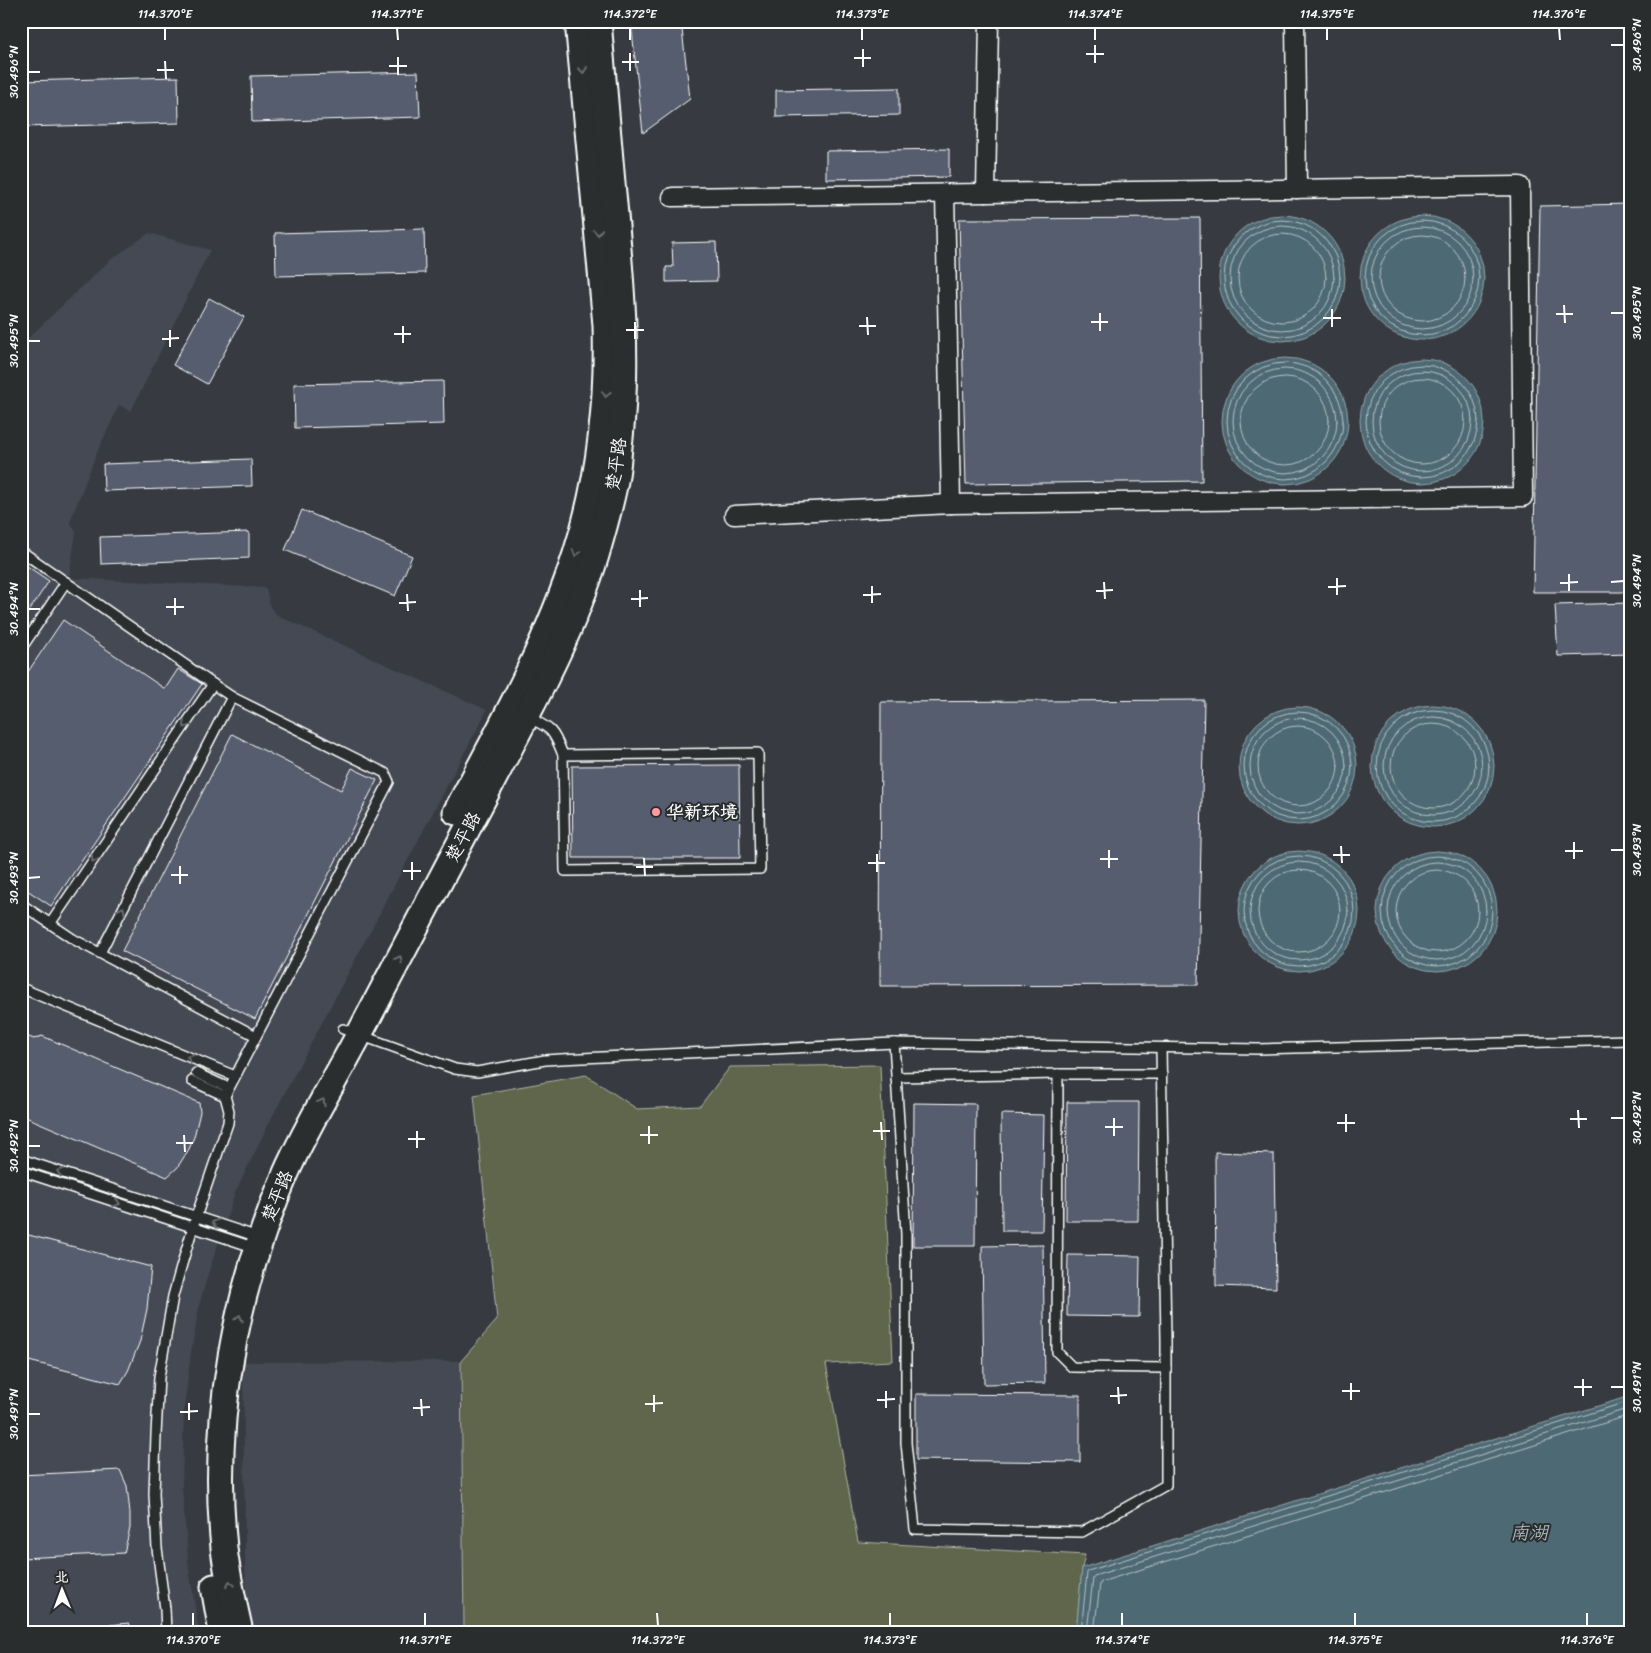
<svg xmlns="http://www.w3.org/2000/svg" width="1651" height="1653" font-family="Sriracha,'LXGW WenKai TC',sans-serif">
<rect width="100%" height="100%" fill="#373b41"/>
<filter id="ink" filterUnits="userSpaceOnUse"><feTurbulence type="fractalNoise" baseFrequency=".02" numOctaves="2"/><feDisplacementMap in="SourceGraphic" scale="10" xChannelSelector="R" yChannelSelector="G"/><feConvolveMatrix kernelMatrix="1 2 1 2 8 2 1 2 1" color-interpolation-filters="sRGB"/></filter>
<g filter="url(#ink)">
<g fill="#444952">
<polygon points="149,233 210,250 131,411 119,405 95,457 70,522 76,532 69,578 266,588 270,607 276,614 283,618 487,710 270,1121 235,1193 207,1277 200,1302 191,1352 184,1410 182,1488 189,1569 199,1632 21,1632 21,345 109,261"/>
<polygon points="461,1361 464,1628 246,1632 243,1362"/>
</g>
<polygon fill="#60664c" stroke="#b0b2a6" points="880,1065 893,1361 826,1364 858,1542 1085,1555 1082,1568 1076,1632 277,1632 464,1628 461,1361 497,1320 474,1095 586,1075 637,1109 700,1106 730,1067"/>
<g fill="#4e6973" stroke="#95a5ab">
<circle cx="1282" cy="278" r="63"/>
<circle cx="1422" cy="278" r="62"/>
<circle cx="1285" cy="421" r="63"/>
<circle cx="1422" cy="421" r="62"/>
<circle cx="1433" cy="766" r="61"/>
<circle cx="1298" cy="766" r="59"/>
<circle cx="1299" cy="911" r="60"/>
<circle cx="1437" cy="911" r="60"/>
<polygon points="1630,1396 1630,1632 1076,1632 1082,1568"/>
</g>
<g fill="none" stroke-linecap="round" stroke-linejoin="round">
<g stroke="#b8c3c7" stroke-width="1">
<circle cx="1282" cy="278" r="58"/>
<circle cx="1422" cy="278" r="57"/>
<circle cx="1282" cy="278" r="52"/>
<circle cx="1422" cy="278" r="51"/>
<circle cx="1282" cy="278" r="44"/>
<circle cx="1422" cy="278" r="43"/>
<circle cx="1285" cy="421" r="58"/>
<circle cx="1422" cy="421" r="56"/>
<circle cx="1285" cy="421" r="52"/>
<circle cx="1422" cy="421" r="50"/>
<circle cx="1285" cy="421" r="44"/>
<circle cx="1422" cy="421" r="43"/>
<circle cx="1433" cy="766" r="56"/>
<circle cx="1298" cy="766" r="54"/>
<circle cx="1433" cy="766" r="49"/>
<circle cx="1298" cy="766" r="48"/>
<circle cx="1433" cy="766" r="42"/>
<circle cx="1298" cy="766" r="40"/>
<circle cx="1299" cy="911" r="55"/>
<circle cx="1437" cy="911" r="55"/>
<circle cx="1299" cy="911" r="49"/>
<circle cx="1437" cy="911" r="49"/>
<circle cx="1299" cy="911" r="41"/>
<circle cx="1437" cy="911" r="41"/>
<polyline points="1081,1632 1087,1573 1088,1571 1630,1401"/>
<polyline points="1087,1632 1093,1578 1094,1576 1630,1408"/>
<polyline points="1094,1632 1100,1584 1101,1582 1630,1415"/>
</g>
</g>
<g fill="#545d6e" stroke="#fff">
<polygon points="631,21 681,21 690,99 643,133"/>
<polygon points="418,72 420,117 252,122 251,76"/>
<polygon points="178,77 179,123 21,127 21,81"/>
<polygon points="899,88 899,115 776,117 776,90"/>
<polygon points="949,149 949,177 826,179 826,151"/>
<polygon points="1630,204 1630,592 1533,592 1540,206"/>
<polygon points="1200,218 1202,481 966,484 959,219"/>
<polygon points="424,229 425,273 276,276 275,233"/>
<polygon points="716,242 717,281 666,282 666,267 673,267 672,243"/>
<polygon points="209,298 244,317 207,384 173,365"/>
<polygon points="443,381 444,424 295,428 294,384"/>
<polygon points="251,459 252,486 104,491 103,464"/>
<polygon points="302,510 412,556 395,596 285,550"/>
<polygon points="249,532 249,558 101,564 100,537"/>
<polygon points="27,566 49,581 21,623 21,574"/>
<polygon points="1630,603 1630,654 1558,656 1555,605"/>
<polygon points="63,620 165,689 178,669 202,684 51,906 21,886 21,682"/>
<polygon points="1204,700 1198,985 880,986 881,702"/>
<polygon points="232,734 341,790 352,768 377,780 255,1019 122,951"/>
<polygon points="739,765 740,858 573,858 572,766"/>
<polygon points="21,1034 34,1039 42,1036 199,1103 200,1112 194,1137 189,1149 177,1168 167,1177 21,1115"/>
<polygon points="1067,1102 1139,1102 1138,1221 1066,1221"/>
<polygon points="914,1103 976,1104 975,1246 913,1246"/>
<polygon points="1001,1114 1044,1115 1042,1231 1002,1231"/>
<polygon points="1215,1152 1274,1154 1276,1288 1216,1286"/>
<polygon points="21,1233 151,1267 147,1309 140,1341 128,1371 120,1384 21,1359"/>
<polygon points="1043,1245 1045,1383 984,1384 982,1246"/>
<polygon points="1068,1255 1140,1256 1139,1317 1067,1316"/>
<polygon points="916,1394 1080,1395 1080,1462 916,1460"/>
<polygon points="120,1470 127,1486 130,1513 130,1528 124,1553 21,1558 21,1475"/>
<polygon points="129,1623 133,1632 40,1632"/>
</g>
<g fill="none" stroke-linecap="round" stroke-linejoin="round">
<g stroke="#fff" stroke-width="12">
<g id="service">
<polyline points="21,551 220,689 232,697 385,773 389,782 225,1096 229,1111 228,1123 196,1217 182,1264 173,1296 159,1377 156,1435 154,1494 157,1548 165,1609 166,1632"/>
<polyline points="21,649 66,582"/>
<path d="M526 717C551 727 554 731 563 755"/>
<polygon points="758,753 760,869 565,871 563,755"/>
<polyline points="21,904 73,939 256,1036"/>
<polyline points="50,924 213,684"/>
<polyline points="100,953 232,697"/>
<polyline points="21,988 235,1076"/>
<polyline points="343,1029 455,1069 477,1072 545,1060 561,1059 894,1043 1258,1049 1630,1040"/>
<polyline points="894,1043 906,1234 906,1443 915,1529 1082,1532 1166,1485 1166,1339 1161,1048"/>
<polyline points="196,1073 229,1088"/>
<polyline points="1058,1074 1057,1352 1072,1367 1166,1368"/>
<polyline points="896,1077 1058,1074 1162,1074"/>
<polyline points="192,1081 225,1096"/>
<polyline points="21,1159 261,1238"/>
<polyline points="21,1171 256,1248"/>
</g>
</g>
<g stroke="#fff" stroke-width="21">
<g id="minor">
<polyline points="1295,21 1297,189"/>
<polyline points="945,193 951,504"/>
<polyline points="986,193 989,21"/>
<polyline points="672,197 1520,186 1523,497 951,504 734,515"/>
</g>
</g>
<g stroke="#fff" stroke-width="29">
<g id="secondary">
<path d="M456 812C500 729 547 645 576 554 600 480 608 402 606 325L578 21"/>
<polyline points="214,1587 222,1632"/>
<path d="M240 1632C234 1604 227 1576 224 1548 211 1420 235 1290 286 1173 308 1123 337 1077 362 1029 406 946 449 863 493 780 531 707 572 634 596 555 603 531 610 506 615 481 618 467 618 452 620 438 629 353 620 268 612 183 607 129 603 75 598 21"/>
</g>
</g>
<use href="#service" stroke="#2a2d2e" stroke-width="9"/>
<use href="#minor" stroke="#2a2d2e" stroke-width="18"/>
<use href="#secondary" stroke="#2a2d2e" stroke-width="25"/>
</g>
<defs><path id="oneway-chevron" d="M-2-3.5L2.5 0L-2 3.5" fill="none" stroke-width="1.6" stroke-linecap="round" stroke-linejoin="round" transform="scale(1.25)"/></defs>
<g stroke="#6a6c6d">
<use href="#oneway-chevron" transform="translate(583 70) rotate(84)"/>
<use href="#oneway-chevron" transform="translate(598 232) rotate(85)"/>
<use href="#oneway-chevron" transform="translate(606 394) rotate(94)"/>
<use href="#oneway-chevron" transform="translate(576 553) rotate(108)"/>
<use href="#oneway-chevron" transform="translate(186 725) rotate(124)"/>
<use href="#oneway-chevron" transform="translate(94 859) rotate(124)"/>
<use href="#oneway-chevron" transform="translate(122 910) rotate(-63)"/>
<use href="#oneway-chevron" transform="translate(399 959) rotate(-62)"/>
<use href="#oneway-chevron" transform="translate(190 1058) rotate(-157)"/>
<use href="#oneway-chevron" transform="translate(322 1102) rotate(-61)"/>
<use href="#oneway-chevron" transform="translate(60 1172) rotate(-162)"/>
<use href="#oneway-chevron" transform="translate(117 1203) rotate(18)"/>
<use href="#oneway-chevron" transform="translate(215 1223) rotate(-162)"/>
<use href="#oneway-chevron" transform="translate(239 1318) rotate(-77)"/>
<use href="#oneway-chevron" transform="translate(230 1584) rotate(-101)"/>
</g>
</g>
<path fill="none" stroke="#fff" stroke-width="2" d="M165 28V40M397 28 398 40M630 28V40M862 28V40M1095 28V40M1327 28V40M1559 28 1560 40M1095 45V63M1611 45H1624M863 49V67M630 53V71M1086 54H1104M398 57V75M854 58H871M165 61 166 79M622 62H639M389 66H407M157 70H174M28 72H40M1564 305 1565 323M1332 309V327M1100 313V331M1611 313H1624M1556 314H1573M867 317 868 335M1323 318H1341M635 322V339M1091 322H1108M403 326V343M859 326H876M170 330V347M626 330H644M394 334H411M162 339 179 338M28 341H40M1569 574V591M1337 578V595M1104 582 1105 599M1611 582 1624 581M1560 583 1578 582M872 586V603M1328 587 1346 586M640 590V607M1096 591 1113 590M407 594 408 611M863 595 881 594M175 598V615M631 599 648 598M399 603 416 602M166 607H184M28 609H40M1574 842V859M1341 846 1342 863M1109 850V868M1611 850H1624M1565 851H1583M877 854V872M1333 855H1350M644 858 645 876M1100 859H1118M412 862V880M868 863H885M180 866V884M636 867H653M403 871H421M171 875H188M28 878 40 877M1578 1110 1579 1128M1346 1114V1132M1114 1118V1136M1611 1118H1624M1570 1119H1587M881 1122 882 1140M1337 1123H1355M649 1126V1144M1105 1127H1123M417 1131V1148M873 1131H890M184 1135 185 1152M640 1135H658M408 1139H425M176 1143H193M28 1146H40M1583 1379V1396M1351 1383V1400M1118 1387 1119 1404M1574 1387H1592M1611 1387H1624M886 1391V1408M1342 1391H1360M654 1395V1412M1110 1396 1127 1395M421 1399 422 1416M877 1400 895 1399M189 1403V1420M645 1404 663 1403M413 1408 430 1407M180 1412 198 1411M28 1414H40M193 1613V1626M425 1613V1626M657 1613 658 1626M890 1613V1626M1122 1613V1626M1355 1613V1626M1587 1613V1626"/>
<circle fill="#ff9aa2" stroke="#2a2d2e" stroke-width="2" cx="656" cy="812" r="5"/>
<g text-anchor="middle" stroke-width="4" stroke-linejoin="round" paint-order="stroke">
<g font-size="18" fill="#fff" stroke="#2a2d2e">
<text transform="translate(616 464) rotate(-82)" y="6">楚平路</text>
<text transform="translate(463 837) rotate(-62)" y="6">楚平路</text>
<text transform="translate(277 1196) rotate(-68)" y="6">楚平路</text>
</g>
<g font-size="18" font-weight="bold" fill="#fff" stroke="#2a2d2e" text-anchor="start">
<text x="666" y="818">华新环境</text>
</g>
<g font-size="19" font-style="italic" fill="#a6b4b9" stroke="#2a2d2e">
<text x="1529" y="1539">南湖</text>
</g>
</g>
<rect width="1651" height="1653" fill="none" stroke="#2a2d2e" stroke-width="55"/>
<g transform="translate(62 1590) rotate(359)" stroke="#2a2d2e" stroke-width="4" paint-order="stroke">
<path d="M0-4L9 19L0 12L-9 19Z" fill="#ffffff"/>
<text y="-8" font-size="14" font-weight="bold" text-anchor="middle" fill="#ffffff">北</text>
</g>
<rect x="28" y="28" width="1596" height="1598" fill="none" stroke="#fff" stroke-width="2"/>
<g font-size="12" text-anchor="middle" fill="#fff">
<text x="165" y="18">114.370°E</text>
<text x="397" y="18">114.371°E</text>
<text x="630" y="18">114.372°E</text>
<text x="862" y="18">114.373°E</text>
<text x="1095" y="18">114.374°E</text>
<text x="1327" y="18">114.375°E</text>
<text x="1559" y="18">114.376°E</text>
<text transform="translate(1637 45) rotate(-90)" y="4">30.496°N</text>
<text transform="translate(14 72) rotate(-90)" y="4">30.496°N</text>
<text transform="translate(1637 313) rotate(-90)" y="4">30.495°N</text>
<text transform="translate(14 341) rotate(-90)" y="4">30.495°N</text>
<text transform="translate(1637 581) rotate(-90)" y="4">30.494°N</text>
<text transform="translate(14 609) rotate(-90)" y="4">30.494°N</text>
<text transform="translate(1637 850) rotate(-90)" y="4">30.493°N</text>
<text transform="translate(14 878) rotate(-90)" y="4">30.493°N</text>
<text transform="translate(1637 1118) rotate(-90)" y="4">30.492°N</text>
<text transform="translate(14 1146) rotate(-90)" y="4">30.492°N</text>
<text transform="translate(1637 1387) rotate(-90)" y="4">30.491°N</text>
<text transform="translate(14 1414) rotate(-90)" y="4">30.491°N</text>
<text x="193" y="1644">114.370°E</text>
<text x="425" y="1644">114.371°E</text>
<text x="658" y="1644">114.372°E</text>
<text x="890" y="1644">114.373°E</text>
<text x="1122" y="1644">114.374°E</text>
<text x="1355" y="1644">114.375°E</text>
<text x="1587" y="1644">114.376°E</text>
</g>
</svg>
